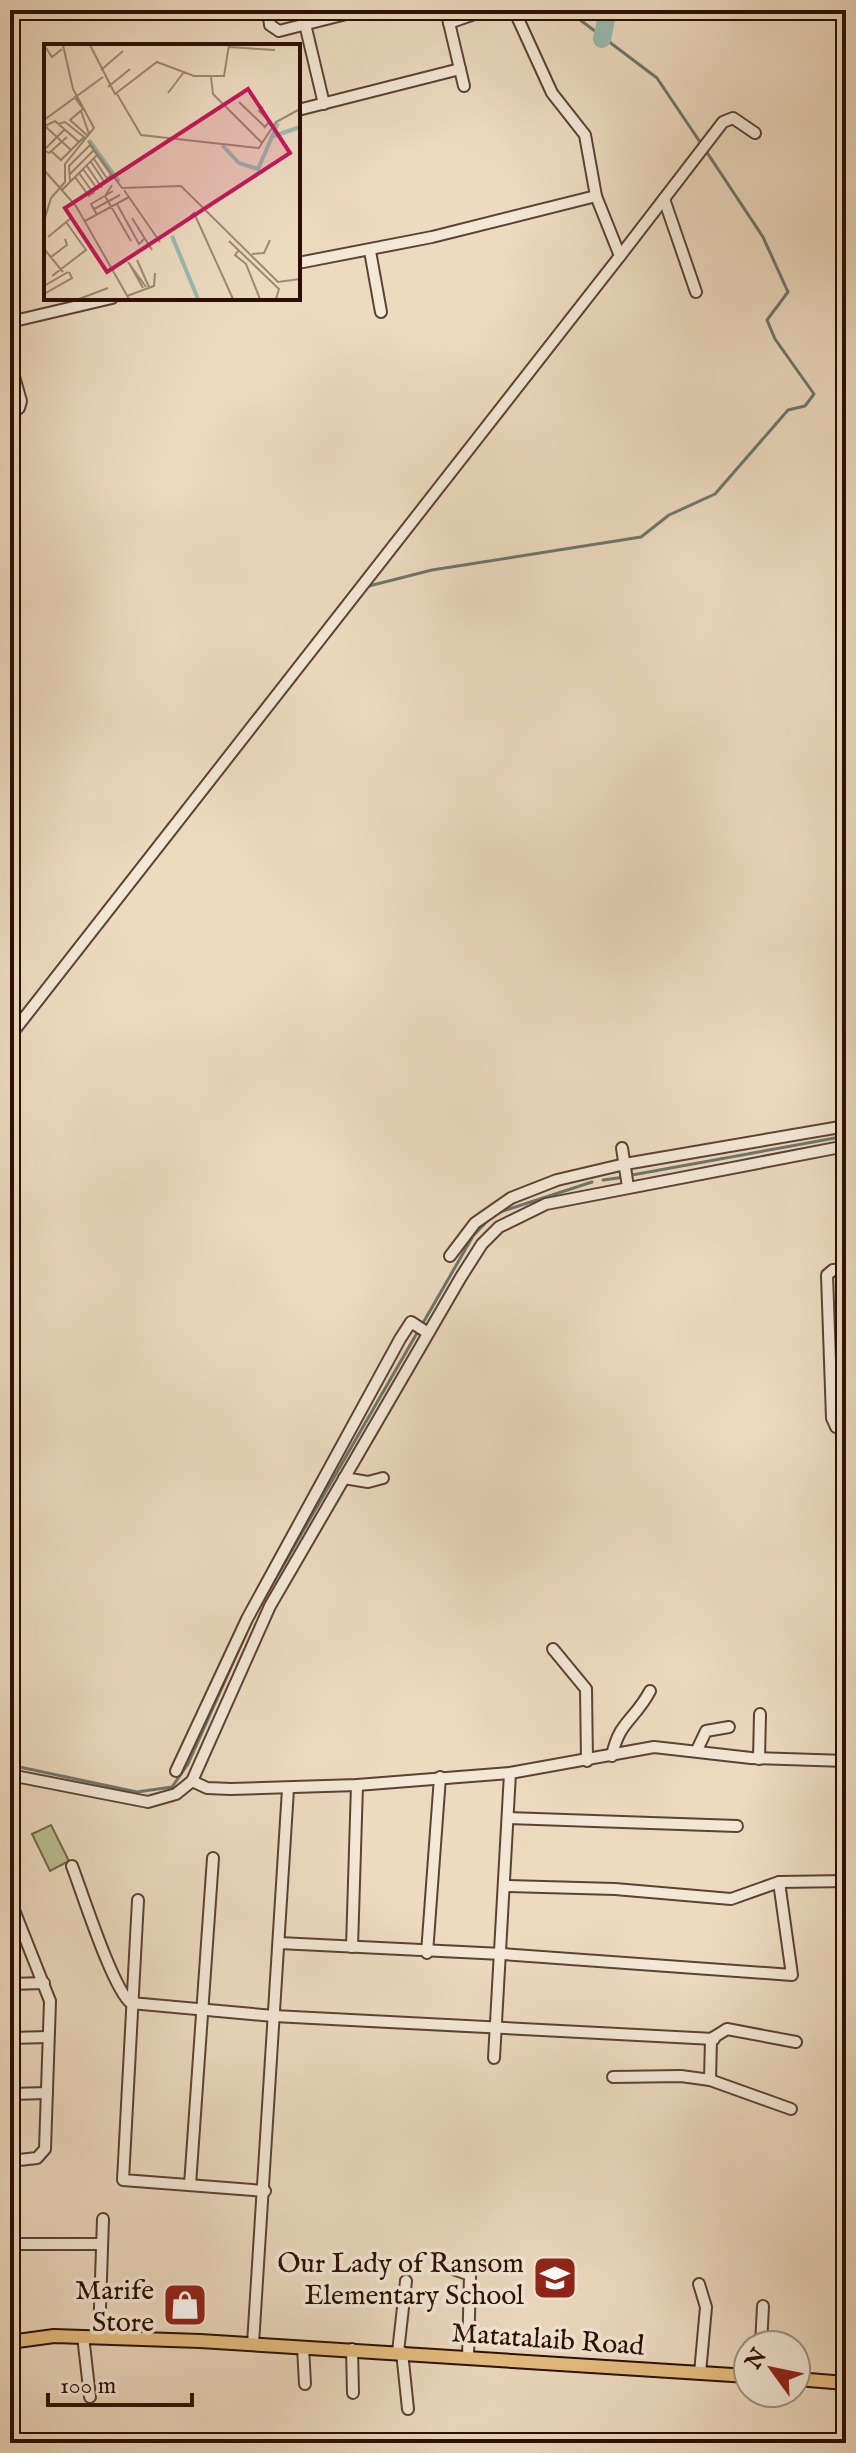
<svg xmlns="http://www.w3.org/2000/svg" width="856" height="2453" font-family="'IM FELL English',serif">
<rect width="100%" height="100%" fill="#eddbc0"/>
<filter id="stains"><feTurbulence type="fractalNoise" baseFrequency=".0025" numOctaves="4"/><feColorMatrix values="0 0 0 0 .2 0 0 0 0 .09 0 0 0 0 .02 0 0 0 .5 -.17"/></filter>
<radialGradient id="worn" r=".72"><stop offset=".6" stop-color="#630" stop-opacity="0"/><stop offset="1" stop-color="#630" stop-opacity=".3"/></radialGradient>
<polygon fill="#bac091" stroke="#72684a" stroke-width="2" points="51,1825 69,1861 50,1871 32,1834"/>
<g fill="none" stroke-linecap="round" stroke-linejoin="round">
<g stroke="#6d766c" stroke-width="3">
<polyline points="567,10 657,78 702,145"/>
<polyline points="365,587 432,570 641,537 669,515 715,494 788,410 805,406 814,394 775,339 767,320 788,292 763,237 706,151"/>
<polyline points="632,1175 846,1136"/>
<polyline points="603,1180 625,1177"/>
<polyline points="497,1213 592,1182"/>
<polyline points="423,1323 473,1236 491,1217"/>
<polyline points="257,1611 417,1333"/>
<polyline points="10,1765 137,1792 172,1787 188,1764 245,1636"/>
</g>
<polyline stroke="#99bbb2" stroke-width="18" points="602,39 608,10"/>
<g stroke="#5c4233" stroke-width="14">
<g id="minor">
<polyline points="268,10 270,25 279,31 362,10"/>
<polyline points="446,10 464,86"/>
<polyline points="449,23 486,10"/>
<polyline points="305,24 324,104"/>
<polyline points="298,110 460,69"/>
<polyline points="664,199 696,292"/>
<polyline points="370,251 381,312"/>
<polyline points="620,256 723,122 733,118 755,133"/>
<polyline points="298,263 432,237 596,196 585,135 552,93 514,10"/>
<polyline points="10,322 112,298"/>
<polyline points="10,363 21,401 19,408 10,414"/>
<polyline points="10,1036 620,256 596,196"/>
<polyline points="622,1148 628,1187"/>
<polyline points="450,1256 475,1223 511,1198 557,1180 625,1164 846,1126"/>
<polyline points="846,1269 833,1270 827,1275 832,1418 836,1427 846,1427"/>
<polyline points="344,1478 368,1482 383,1478"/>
<polyline points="553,1649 586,1689 587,1761"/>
<polyline points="697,1750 706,1731 729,1727"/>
<path d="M612 1756C619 1721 634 1721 650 1691"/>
<polyline points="759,1759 760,1714"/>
<polyline points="176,1771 247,1619 400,1339 411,1322 428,1333"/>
<polyline points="10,1775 148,1802 176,1794 192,1781 270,1606 461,1277 482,1244 499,1227 546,1204 846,1146"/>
<polyline points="192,1781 207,1788 231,1789 357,1785 510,1773 654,1747 751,1758 846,1761"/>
<polyline points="508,1818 737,1826"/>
<path d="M72 1866C82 1892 113 1990 131 2003L274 2016 714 2039"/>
<polyline points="504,1886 615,1889 731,1899 779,1882 846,1881"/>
<polyline points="10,1900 50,2001 45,2149 37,2158 10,2161"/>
<polyline points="138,1900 123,2180 265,2191"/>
<polyline points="279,1943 502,1954 792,1975 779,1882"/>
<polyline points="352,1947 357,1785"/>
<polyline points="427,1953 440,1777"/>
<polyline points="10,1984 44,1983"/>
<polyline points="10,2038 48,2037"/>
<polyline points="494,2058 510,1773"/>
<polyline points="613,2077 681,2076 710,2080 711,2039 727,2029 796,2042"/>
<polyline points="710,2080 791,2109"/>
<polyline points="10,2094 47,2093"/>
<polyline points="190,2185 213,1858"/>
<polyline points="18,2244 101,2244"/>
<polyline points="450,2268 470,2275 468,2357"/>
<polyline points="699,2284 706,2307 700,2373"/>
<polyline points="83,2336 90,2397"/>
<polyline points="99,2337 103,2219"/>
<polyline points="253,2344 288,1789"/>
<polyline points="761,2345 763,2306"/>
<polyline points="303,2347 305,2384"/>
<polyline points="352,2349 353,2393"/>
<polyline points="398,2352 406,2281"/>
<polyline points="402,2352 408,2409"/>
</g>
</g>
<g stroke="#2b0f04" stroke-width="16">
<g id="major">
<polyline points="10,2342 54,2336 200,2341 748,2376"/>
<polyline points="796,2379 846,2383"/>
</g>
</g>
<use href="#minor" stroke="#f3e8d6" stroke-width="10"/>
<use href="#major" stroke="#e6be80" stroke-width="12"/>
</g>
<defs>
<g id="school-square" transform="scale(2.3)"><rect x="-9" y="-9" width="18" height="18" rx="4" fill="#8f2418" stroke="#f3e8d6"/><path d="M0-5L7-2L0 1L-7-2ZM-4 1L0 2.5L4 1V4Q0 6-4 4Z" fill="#fff"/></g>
<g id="shop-square" transform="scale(2.3)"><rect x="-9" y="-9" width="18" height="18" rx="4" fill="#8f2418" stroke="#f3e8d6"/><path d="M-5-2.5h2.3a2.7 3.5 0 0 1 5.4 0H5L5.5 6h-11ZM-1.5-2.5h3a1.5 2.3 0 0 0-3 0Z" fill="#fff"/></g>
</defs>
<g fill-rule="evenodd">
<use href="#school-square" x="555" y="2278"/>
<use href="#shop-square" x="185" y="2305"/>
</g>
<g text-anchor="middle" stroke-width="7" stroke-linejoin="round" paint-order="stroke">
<g font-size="28" fill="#2b0f04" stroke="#f3e8d6" text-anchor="end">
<text x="524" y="2272">Our Lady of Ransom<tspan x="524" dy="32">Elementary School</tspan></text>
<text x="154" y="2299">Marife<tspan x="154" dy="32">Store</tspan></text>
</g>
<g font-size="28" fill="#2b0f04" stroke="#f3e8d6">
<text transform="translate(548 2338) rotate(4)" y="10">Matatalaib Road</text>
</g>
</g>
<g transform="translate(44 44)">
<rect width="256" height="256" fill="#eddbc0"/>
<path fill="none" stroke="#99bbb2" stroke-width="4" d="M230 92 256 83M45 96 75 138M178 101 195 119 214 125 234 79M128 192 154 255"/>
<path fill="none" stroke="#9f8975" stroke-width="2" d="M0 1 8 13 18 5M46 1 71 50 113 18 150 32H180L185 1M185 3 231 6M57 26 79 7M167 33 169 50 218 99 232 78 256 65M64 43 86 25M124 49 140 28M73 50 97 91 215 104 218 99M30 52 39 65 26 76 44 92M195 58 221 83M219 63 215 67 226 77 220 84M37 67 45 90M0 76 59 33M1 82 11 77 35 98M2 83 27 106M44 97 78 144 137 142 234 238 256 235M0 106 20 86M0 106 5 109 23 93M7 107 17 116 40 93 21 78 14 80M50 115 64 136M47 118 61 139M43 122 58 144M39 125 54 146M0 126 32 162 85 255M35 129 50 150M26 130 50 106M31 133 45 152 67 131 46 101M26 138 25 122 46 101M68 141 61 152 87 197M18 146 53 111M80 146 116 198M73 160 95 200 101 194M50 165 76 151M256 170V201M53 171 47 160 69 147M88 174 108 206M0 177 7 154 21 138V120L50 84 29 45 19 1M41 177 85 153M139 179 150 169 189 255M4 193 27 174M185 197 235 245 232 255M1 206 19 228M195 206 191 211 202 220 216 255M208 210 220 209 226 196M7 213 23 201 21 195M93 216 105 243M84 218 102 243M85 219 99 244M8 232 42 206 22 178M0 242 24 228M0 250 28 234 25 228M83 252 110 242 111 229M35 255 64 244"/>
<path fill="#c2185b" fill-opacity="0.15" stroke="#c2185b" stroke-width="4" d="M204 45 246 109 63 228 21 164Z"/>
<rect width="256" height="256" fill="none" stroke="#2b0f04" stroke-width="4"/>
</g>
<rect width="856" height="2453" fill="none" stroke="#eddbc0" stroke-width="40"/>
<rect x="12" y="12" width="832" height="2429" fill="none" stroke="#2b0f04" stroke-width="4"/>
<rect x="20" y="20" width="816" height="2413" fill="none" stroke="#2b0f04" stroke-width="2"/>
<g transform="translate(772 2369) rotate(303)"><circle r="38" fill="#f3e8d6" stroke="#a39182" stroke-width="2"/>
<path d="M0-6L14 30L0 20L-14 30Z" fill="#8f2418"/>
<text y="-12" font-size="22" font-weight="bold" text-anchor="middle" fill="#2b0f04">N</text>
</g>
<path d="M48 2393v12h144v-12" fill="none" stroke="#2b0f04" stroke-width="4"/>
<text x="60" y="2393" font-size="24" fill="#2b0f04" stroke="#f3e8d6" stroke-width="6" paint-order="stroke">100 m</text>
<rect width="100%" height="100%" filter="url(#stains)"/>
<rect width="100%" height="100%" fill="url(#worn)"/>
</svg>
